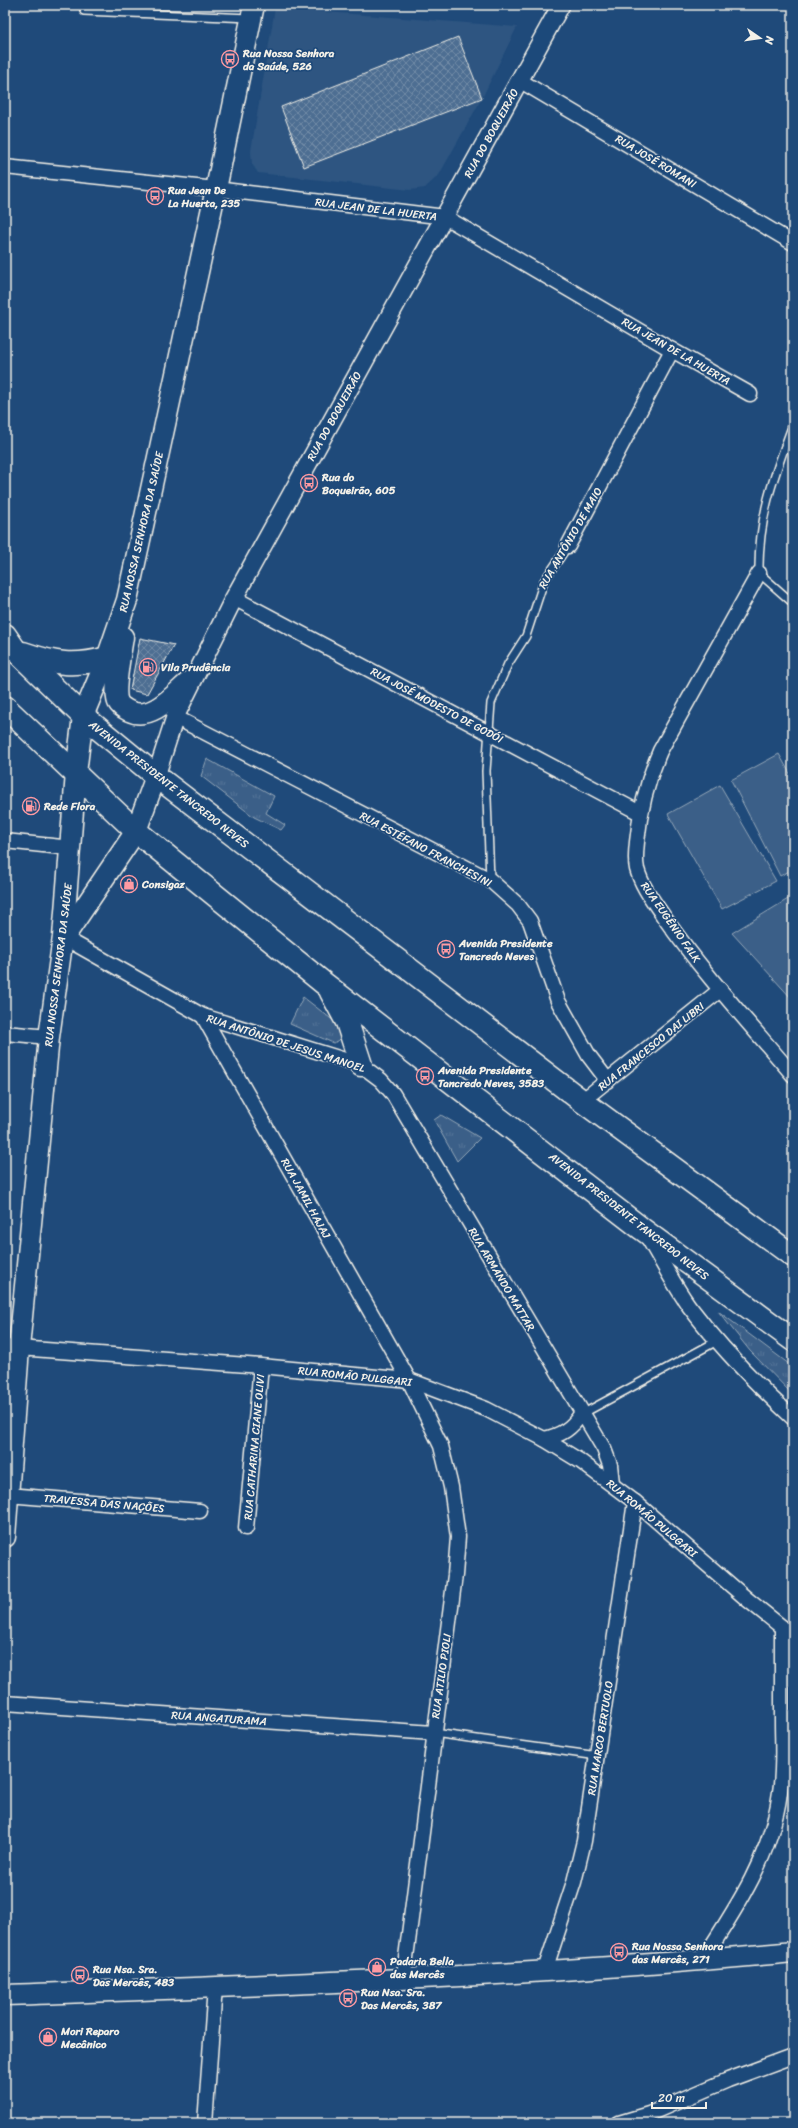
<svg xmlns="http://www.w3.org/2000/svg" width="798" height="2128" font-family="Sriracha,sans-serif">
<defs>
<pattern id="park-tufts" width="24" height="20" patternUnits="userSpaceOnUse"><rect width="24" height="20" fill="#3a5f88"/><path d="M3 7l-1-3M5 7V3M7 7l1-3M15 17l-1-3M17 17v-4M19 17l1-3" fill="none" stroke="#577699"/></pattern>
<pattern id="building-cross-hatch" width="8" height="8" patternUnits="userSpaceOnUse"><rect width="8" height="8" fill="#4d6e92"/><path d="M0 0l8 8M0 8l8-8" fill="none" stroke="#708aa6"/></pattern>
</defs>
<rect width="100%" height="100%" fill="#1f4a7a"/>
<filter id="ink" filterUnits="userSpaceOnUse"><feTurbulence type="fractalNoise" baseFrequency=".025" numOctaves="2"/><feDisplacementMap in="SourceGraphic" scale="8" xChannelSelector="R" yChannelSelector="G"/><feConvolveMatrix kernelMatrix="1 2 1 2 8 2 1 2 1" color-interpolation-filters="sRGB"/></filter>
<g filter="url(#ink)">
<polygon fill="#2d5581" points="275,8 517,27 482,98 439,175 425,188 410,190 258,173 252,164 251,151"/>
<g fill="#3a5f88" stroke="#97a8b8">
<polygon points="779,754 793,779 793,869 780,876 731,780"/>
<polygon points="720,785 776,881 722,909 668,814"/>
<polygon points="793,896 793,1000 732,933"/>
</g>
<g fill="url(#park-tufts)" stroke="#97a8b8">
<polygon points="207,759 274,796 266,813 285,825 281,830 254,817 201,776"/>
<polygon points="303,997 339,1025 341,1037 338,1041 333,1043 290,1024"/>
<polygon points="441,1115 480,1138 457,1161 434,1120"/>
<polygon points="718,1311 793,1367 793,1395 750,1351"/>
</g>
<g fill="url(#building-cross-hatch)" stroke="#f4f1e8">
<polygon points="458,37 482,98 304,167 281,107"/>
<polygon points="140,638 174,645 147,694 130,690"/>
</g>
<g fill="none" stroke-linecap="round" stroke-linejoin="round">
<g stroke="#f4f1e8" stroke-width="10">
<g id="service">
<polyline points="84,11 250,18"/>
<path d="M793 424C774 476 758 517 759 573L793 603"/>
<polyline points="490,880 486,771 491,703 508,664 526,636 544,581 568,546"/>
<polyline points="582,1414 717,1341"/>
<polyline points="434,1733 598,1756"/>
</g>
</g>
<g stroke="#f4f1e8" stroke-width="17">
<g id="minor">
<polyline points="519,80 793,243"/>
<polyline points="5,167 216,189 445,217 672,350 750,394"/>
<polyline points="568,546 672,350"/>
<path d="M759 573 660 751C647 781 640 810 637 842 636 851 635 861 637 869 642 887 654 902 664 917 703 973 749 1023 793 1075"/>
<polyline points="234,598 640,813"/>
<polyline points="175,717 490,880 518,905 530,921 558,1001 589,1056 608,1081"/>
<polyline points="5,841 71,848"/>
<polyline points="63,937 203,1016 361,1065 381,1080 393,1094 604,1449 610,1465 612,1483"/>
<polyline points="203,1016 409,1380 441,1446 451,1487 458,1537 455,1575 403,1981"/>
<polyline points="5,1033 49,1037"/>
<polyline points="582,1101 720,990"/>
<path d="M648 1238C661 1260 674 1285 689 1306 720 1347 756 1384 793 1418"/>
<polyline points="5,1347 261,1366 409,1380 486,1409 544,1439 580,1461 635,1502 748,1600 793,1636"/>
<path d="M544 1439C562 1435 572 1428 581 1414"/>
<polyline points="8,1495 200,1511"/>
<polyline points="246,1528 261,1366"/>
<polyline points="5,1703 433,1733"/>
<path d="M702 1961C736 1909 772 1855 780 1792 784 1767 782 1744 782 1719 782 1689 782 1659 782 1628"/>
<polyline points="545,1970 574,1882 584,1841 635,1502"/>
<polyline points="205,2123 215,1987"/>
<polyline points="619,2123 649,2114 728,2080 793,2056"/>
</g>
</g>
<g stroke="#f4f1e8" stroke-width="20">
<polyline id="tertiary" points="156,776 175,717 234,598 561,5"/>
</g>
<g stroke="#f4f1e8" stroke-width="23">
<g id="secondary">
<path d="M123 637C121 651 113 691 118 702 120 706 125 709 129 711 152 722 175 693 191 680"/>
<polyline points="65,936 136,831 156,776"/>
<polyline points="5,1537 19,1348 49,1037 63,937 76,773 83,716 107,658 127,600 216,189 254,5"/>
<path d="M5 1995C268 1985 531 1977 793 1952"/>
</g>
</g>
<g stroke="#f4f1e8" stroke-width="25">
<g id="trunk">
<polyline points="5,635 16,651 83,716 156,776 582,1101 793,1256"/>
<path d="M23 653C55 664 74 667 107 658"/>
<polyline points="5,707 136,831 326,985 642,1229 793,1340"/>
<polyline points="331,992 347,1022 361,1065"/>
</g>
</g>
<use href="#service" stroke="#1f4a7a" stroke-width="7"/>
<use href="#minor" stroke="#1f4a7a" stroke-width="14"/>
<use href="#tertiary" stroke="#1f4a7a" stroke-width="17"/>
<use href="#secondary" stroke="#1f4a7a" stroke-width="20"/>
<use href="#trunk" stroke="#1f4a7a" stroke-width="22"/>
</g>
</g>
<defs>
<g id="bus-ring" transform="scale(0.9)"><circle r="9.5" fill="#1f4a7a" stroke="#ff9aa2" stroke-width="1.5"/><path d="M-5-6H5V4H4V6H2V4H-2V6H-4V4H-5ZM-3.5-4V0h7V-4ZM-3.5 1.2v1.5H-2V1.2ZM2 1.2v1.5H3.5V1.2Z" fill="#ff9aa2"/></g>
<g id="fuel-ring" transform="scale(0.9)"><circle r="9.5" fill="#1f4a7a" stroke="#ff9aa2" stroke-width="1.5"/><path d="M-5.5-6h7V0h2V4h1.3V-2.5L3-4.5l.8-.8L6-3V5H2.5V1h-1V6h-7ZM-4.2-4.7v3.2H.2V-4.7Z" fill="#ff9aa2"/></g>
<g id="shop-ring" transform="scale(0.9)"><circle r="9.5" fill="#1f4a7a" stroke="#ff9aa2" stroke-width="1.5"/><path d="M-5-2.5h2.3a2.7 3.5 0 0 1 5.4 0H5L5.5 6h-11ZM-1.5-2.5h3a1.5 2.3 0 0 0-3 0Z" fill="#ff9aa2"/></g>
</defs>
<g fill-rule="evenodd">
<use href="#bus-ring" x="230" y="59"/>
<use href="#bus-ring" x="155" y="196"/>
<use href="#bus-ring" x="309" y="483"/>
<use href="#fuel-ring" x="148" y="667"/>
<use href="#fuel-ring" x="31" y="806"/>
<use href="#shop-ring" x="129" y="884"/>
<use href="#bus-ring" x="446" y="949"/>
<use href="#bus-ring" x="425" y="1076"/>
<use href="#bus-ring" x="619" y="1952"/>
<use href="#shop-ring" x="377" y="1967"/>
<use href="#bus-ring" x="80" y="1975"/>
<use href="#bus-ring" x="348" y="1998"/>
<use href="#shop-ring" x="48" y="2037"/>
</g>
<g text-anchor="middle" stroke-width="3.5" stroke-linejoin="round" paint-order="stroke">
<g font-size="11" font-weight="bold" fill="#f4f1e8" stroke="#1f4a7a" text-anchor="start">
<text x="243" y="57">Rua Nossa Senhora<tspan x="243" dy="13">da Saúde, 526</tspan></text>
<text x="168" y="194">Rua Jean De<tspan x="168" dy="13">La Huerta, 235</tspan></text>
<text x="322" y="481">Rua do<tspan x="322" dy="13">Boqueirão, 605</tspan></text>
<text x="161" y="671">Vila Prudência</text>
<text x="44" y="810">Rede Flora</text>
<text x="142" y="888">Consigaz</text>
<text x="459" y="947">Avenida Presidente<tspan x="459" dy="13">Tancredo Neves</tspan></text>
<text x="438" y="1074">Avenida Presidente<tspan x="438" dy="13">Tancredo Neves, 3583</tspan></text>
<text x="632" y="1950">Rua Nossa Senhora<tspan x="632" dy="13">das Mercês, 271</tspan></text>
<text x="390" y="1965">Padaria Bella<tspan x="390" dy="13">das Mercês</tspan></text>
<text x="93" y="1973">Rua Nsa. Sra.<tspan x="93" dy="13">Das Mercês, 483</tspan></text>
<text x="361" y="1996">Rua Nsa. Sra.<tspan x="361" dy="13">Das Mercês, 387</tspan></text>
<text x="61" y="2035">Mori Reparo<tspan x="61" dy="13">Mecânico</tspan></text>
</g>
<g font-size="11" fill="#f4f1e8" stroke="#1f4a7a">
<text transform="translate(491 133) rotate(-61)" y="4">RUA DO BOQUEIRÃO</text>
<text transform="translate(656 161) rotate(31)" y="4">RUA JOSÉ ROMANI</text>
<text transform="translate(376 209) rotate(7)" y="4">RUA JEAN DE LA HUERTA</text>
<text transform="translate(676 351) rotate(30)" y="4">RUA JEAN DE LA HUERTA</text>
<text transform="translate(334 416) rotate(-61)" y="4">RUA DO BOQUEIRÃO</text>
<text transform="translate(141 532) rotate(-77)" y="4">RUA NOSSA SENHORA DA SAÚDE</text>
<text transform="translate(570 538) rotate(-60)" y="4">RUA ANTÔNIO DE MAIO</text>
<text transform="translate(437 705) rotate(28)" y="4">RUA JOSÉ MODESTO DE GODÓI</text>
<text transform="translate(169 784) rotate(38)" y="4">AVENIDA PRESIDENTE TANCREDO NEVES</text>
<text transform="translate(426 849) rotate(28)" y="4">RUA ESTÉFANO FRANCHESINI</text>
<text transform="translate(671 922) rotate(55)" y="4">RUA EUGÊNIO FALK</text>
<text transform="translate(58 965) rotate(-83)" y="4">RUA NOSSA SENHORA DA SAÚDE</text>
<text transform="translate(286 1043) rotate(18)" y="4">RUA ANTÔNIO DE JESUS MANOEL</text>
<text transform="translate(651 1046) rotate(-39)" y="4">RUA FRANCESCO DAI LIBRI</text>
<text transform="translate(306 1198) rotate(61)" y="4">RUA JAMIL HAJAJ</text>
<text transform="translate(629 1216) rotate(38)" y="4">AVENIDA PRESIDENTE TANCREDO NEVES</text>
<text transform="translate(502 1279) rotate(59)" y="4">RUA ARMANDO MATTAR</text>
<text transform="translate(355 1376) rotate(6)" y="4">RUA ROMÃO PULGGARI</text>
<text transform="translate(254 1447) rotate(-85)" y="4">RUA CATHARINA CIANE OLIVI</text>
<text transform="translate(104 1503) rotate(5)" y="4">TRAVESSA DAS NAÇÕES</text>
<text transform="translate(652 1518) rotate(40)" y="4">RUA ROMÃO PULGGARI</text>
<text transform="translate(441 1676) rotate(-82)" y="4">RUA ATILIO PIOLI</text>
<text transform="translate(219 1718) rotate(4)" y="4">RUA ANGATURAMA</text>
<text transform="translate(600 1738) rotate(-81)" y="4">RUA MARCO BERTUOLO</text>
</g>
</g>
<rect width="798" height="2128" fill="none" stroke="#1f4a7a" stroke-width="20"/>
<rect x="10" y="10" width="778" height="2108" fill="none" stroke="#f4f1e8" stroke-width="1.5" filter="url(#ink)"/>
<g transform="translate(760 38) rotate(103)" stroke="#1f4a7a" stroke-width="3" paint-order="stroke">
<path d="M0-3L7 15L0 10L-7 15Z" fill="#f4f1e8"/>
<text y="-6" font-size="11" font-weight="bold" text-anchor="middle" fill="#f4f1e8">N</text>
</g>
<path d="M652 2102v6h54v-6" fill="none" stroke="#f4f1e8" stroke-width="2"/>
<text x="658" y="2102" font-size="12" fill="#f4f1e8" stroke="#1f4a7a" stroke-width="3" paint-order="stroke">20 m</text>
</svg>
